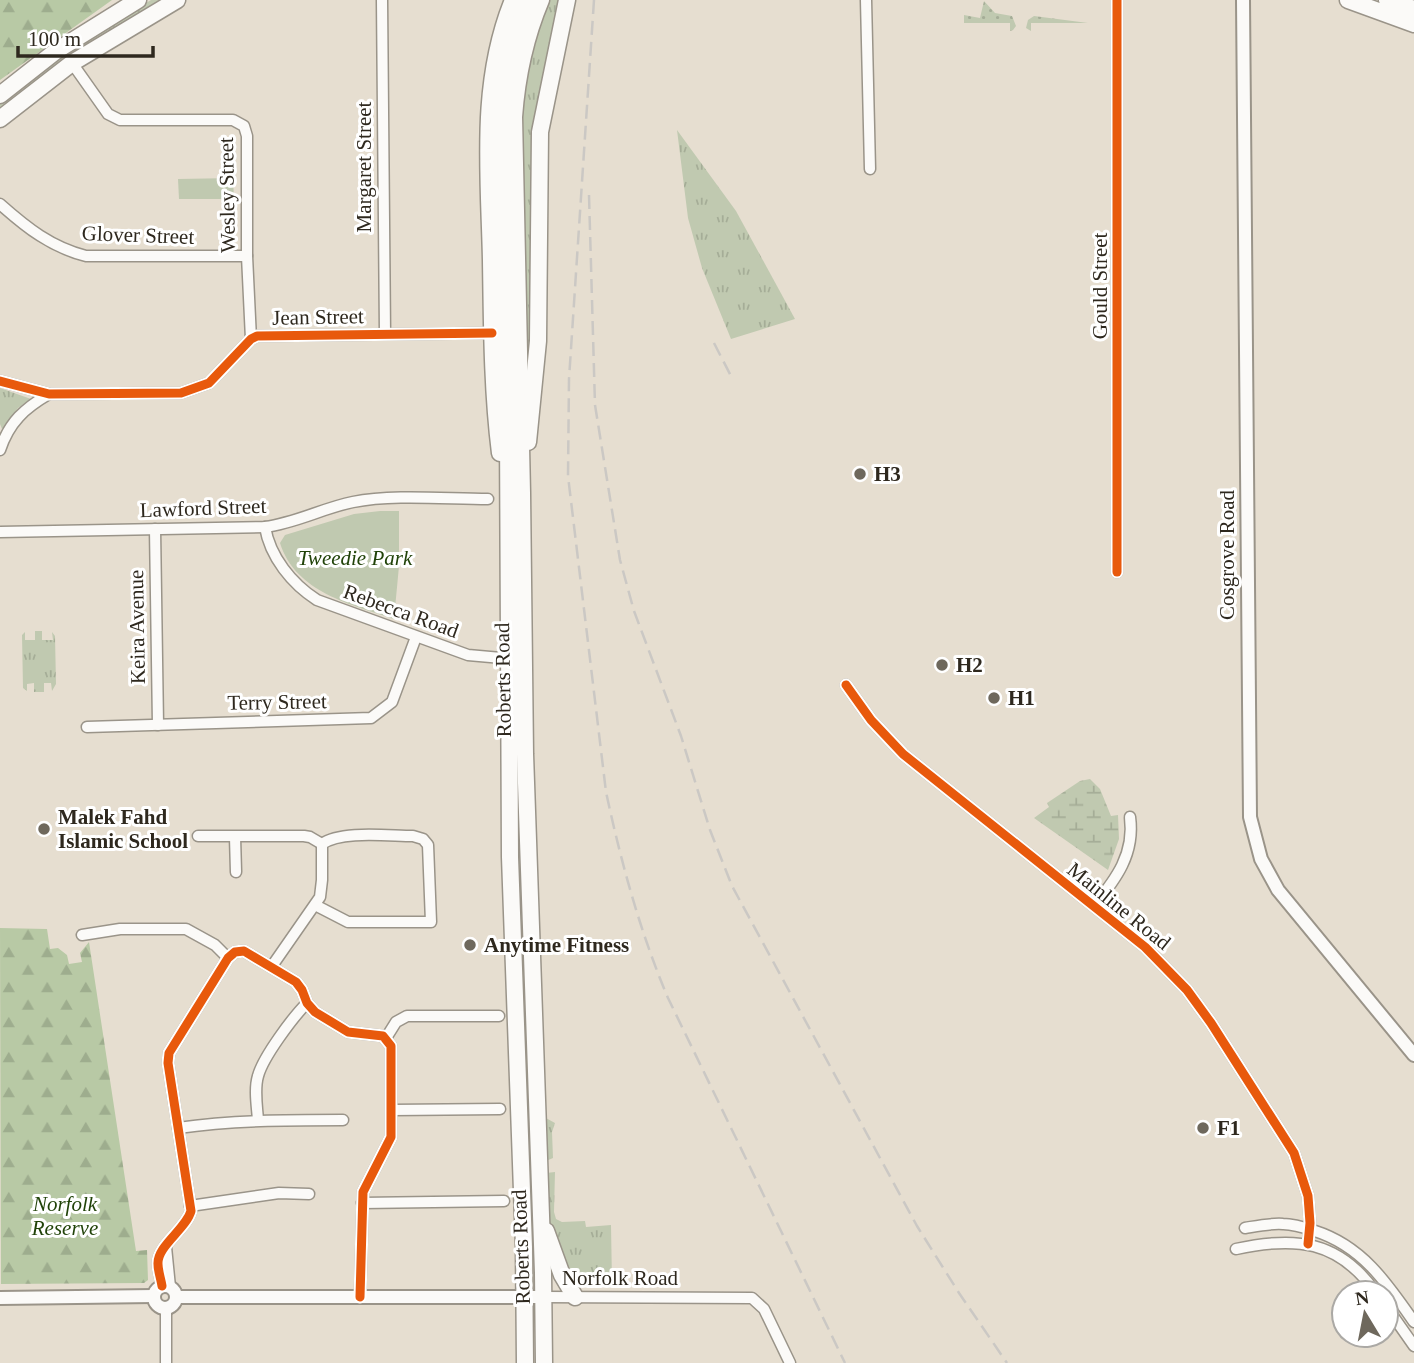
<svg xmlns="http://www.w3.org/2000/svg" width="1414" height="1363" font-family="'Times New Roman',serif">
<defs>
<pattern id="grass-tufts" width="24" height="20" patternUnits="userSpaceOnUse" patternTransform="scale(1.75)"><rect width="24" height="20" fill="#c0c9b0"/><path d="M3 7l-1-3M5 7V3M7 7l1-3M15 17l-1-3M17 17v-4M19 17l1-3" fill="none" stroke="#a5ad97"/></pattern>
<pattern id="forest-firs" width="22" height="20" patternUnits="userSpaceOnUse" patternTransform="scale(1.75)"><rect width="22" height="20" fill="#b8c9a5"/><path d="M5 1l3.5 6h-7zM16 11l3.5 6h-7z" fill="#9ead8e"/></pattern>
<pattern id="wetland-marsh" width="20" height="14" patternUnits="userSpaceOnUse" patternTransform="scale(1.75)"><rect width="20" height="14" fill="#c0c9b0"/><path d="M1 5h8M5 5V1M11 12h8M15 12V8" fill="none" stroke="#a5ad97"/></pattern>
<pattern id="garden-dots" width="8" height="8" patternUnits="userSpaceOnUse" patternTransform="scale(1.75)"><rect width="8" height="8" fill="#c0c9b0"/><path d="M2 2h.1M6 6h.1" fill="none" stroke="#a5ad97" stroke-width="1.8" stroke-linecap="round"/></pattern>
</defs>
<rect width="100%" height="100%" fill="#e6ded0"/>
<g fill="url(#grass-tufts)">
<path d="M151 0H163C104 31 51 68 0 110V103C47 64 98 31 151 0Z"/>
<polygon points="548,0 558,0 560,8 538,106 533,168 529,406 525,362 522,99 530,54"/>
<polygon points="677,130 736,211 795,319 731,339 702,268 688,218"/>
<polygon points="0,388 31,399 18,408 2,429 0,424"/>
<polygon points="35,631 42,631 42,640 53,640 52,632 55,636 56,684 52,691 51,683 44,683 44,692 34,692 34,683 27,684 27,691 23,688 22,635 25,632 25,640 35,640"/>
<polygon points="516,761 518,761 530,1127 526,1127"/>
<polygon points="544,1117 555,1123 552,1132 553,1158 546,1161"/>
<path d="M555 1172 554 1212 556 1219 562 1222 585 1221 586 1227 611 1225 612 1282C596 1280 579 1280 568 1267L563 1270 550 1228 546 1173Z"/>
</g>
<g fill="url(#forest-firs)">
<polygon points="0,0 112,0 0,80"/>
<polygon points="0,928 47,929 50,949 58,948 67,955 69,964 82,962 80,953 89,942 136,1251 147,1250 148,1280 144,1283 1,1284"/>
</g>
<polygon fill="url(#wetland-marsh)" points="1090,779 1100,789 1111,816 1118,815 1119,839 1108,870 1034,818 1049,807 1047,803 1080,781"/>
<g fill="#c0c9b0">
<polygon points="233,178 234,199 179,199 178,179"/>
<path d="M380 511H399V566L394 619C352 605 295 592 280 543L285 535 354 514Z"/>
</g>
<g fill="url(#garden-dots)">
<polygon points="984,1 995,13 1012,16 1016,26 1013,30 1010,31 1010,23 964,23 964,15 980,18"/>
<polygon points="1034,16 1088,23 1031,23 1031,31 1026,28 1028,20"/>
</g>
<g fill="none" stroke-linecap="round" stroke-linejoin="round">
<g stroke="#9a9489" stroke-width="13">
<g id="minor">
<polyline points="382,0 385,334"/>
<polyline points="866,0 870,169"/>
<polyline points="1117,0 1117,572"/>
<polyline points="72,63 108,114 120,120 233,120 244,126 247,136 247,256 251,339"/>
<path d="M0 204C27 228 51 247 86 256H247"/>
<polyline points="0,381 49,394 181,393 209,383 251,339 257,336 492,333"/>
<path d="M0 450C9 422 25 408 49 394"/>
<path d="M265 527C270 557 292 584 317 600L468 655 512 659"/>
<polyline points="155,529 158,725"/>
<path d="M0 532 265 527C296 523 323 508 353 502 393 494 446 499 488 499"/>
<polyline points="846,685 871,720 903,754 1145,947 1187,990 1211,1023 1294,1153 1308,1196 1310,1223 1308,1244"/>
<polyline points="87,727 371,718 392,702 416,637"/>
<polyline points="198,836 304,836 310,837 322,844"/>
<polyline points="235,837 236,872"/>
<path d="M1094 906C1116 879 1135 854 1130 817"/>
<polyline points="82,935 120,929 186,929 215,945 228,958"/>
<path d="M272 966 320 897 322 880V844C341 830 389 836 413 836L423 839 428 845 431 922H348L315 905"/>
<polyline points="386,1038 396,1022 407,1016 499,1016"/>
<polyline points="392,1110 500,1109"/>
<path d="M258 1120C257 1106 254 1089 258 1076 263 1057 293 1017 307 1003"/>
<path d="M178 1128C233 1120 287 1120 343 1120"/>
<polyline points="362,1203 504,1201"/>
<polyline points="190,1206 279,1193 309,1194"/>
<path d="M1245 1228C1257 1226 1271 1223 1283 1224 1294 1224 1306 1228 1315 1231 1362 1246 1387 1283 1414 1322"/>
<polyline points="166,1247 170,1287"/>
<path d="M1236 1249C1295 1236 1339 1240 1376 1293"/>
<path d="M162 1286C161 1279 158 1271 158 1264 157 1246 186 1229 191 1211L168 1063 169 1053 228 958 235 952 244 951 296 982 302 990 307 1003 315 1012 348 1032 383 1036 391 1046V1137L363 1192 360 1297"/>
<polyline points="543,1297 752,1298 764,1309 790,1363"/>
<polyline points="1386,1306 1414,1346"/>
<polyline points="166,1363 166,1308"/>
</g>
</g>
<g stroke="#9a9489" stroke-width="16">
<g id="tertiary">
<circle cx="165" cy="1297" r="11"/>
<polyline points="177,1297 543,1297"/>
<polyline points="0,1298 154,1296"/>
</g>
</g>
<g stroke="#9a9489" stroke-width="16">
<polyline id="secondary" points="1243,0 1250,817 1261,859 1278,890 1414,1055"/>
</g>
<g stroke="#9a9489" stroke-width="19">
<g id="trunk">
<path d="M541 0C525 38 517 76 514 117L522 493 525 754 543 1273 544 1363"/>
<polyline points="1348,0 1414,24"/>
<polyline points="1387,0 1414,9"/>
<polyline points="0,95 56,51 138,0"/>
<polyline points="0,119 72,63 177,0"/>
<polyline points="528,442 538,341 540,132 567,0"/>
<path d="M500 453C492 389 492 324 491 260 489 172 479 83 513 0"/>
<polyline points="546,1231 562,1275 575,1297"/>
<polyline points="525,1363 524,1247 510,857 508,430 501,130 507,61 527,0"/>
</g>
</g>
<use href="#minor" stroke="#fbfaf8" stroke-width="10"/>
<use href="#tertiary" stroke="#fbfaf8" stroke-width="12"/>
<use href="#secondary" stroke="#fbfaf8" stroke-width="12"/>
<use href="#trunk" stroke="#fbfaf8" stroke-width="16"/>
<g stroke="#cbc8c4" stroke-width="2.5" stroke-dasharray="14 7" stroke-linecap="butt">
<path d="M594 0 569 379 568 476 606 792C621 862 640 932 668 998L845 1363"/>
<polyline points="589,195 595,405 620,560 634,611 681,736 710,830 732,886 917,1226 959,1293 1007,1363"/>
<polyline points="714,343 732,378"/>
</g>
<g stroke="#fff" stroke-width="13">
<g id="cycleway">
<polyline points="1117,0 1117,572"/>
<polyline points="0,381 49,394 181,393 209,383 251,339 257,336 492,333"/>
<polyline points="846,685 871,720 903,754 1145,947 1187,990 1211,1023 1294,1153 1308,1196 1310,1223 1308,1244"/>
<path d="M162 1286C161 1279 158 1271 158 1264 157 1246 186 1229 191 1211L168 1063 169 1053 228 958 235 952 244 951 296 982 302 990 307 1003 315 1012 348 1032 383 1036 391 1046V1137L363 1192 360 1297"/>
</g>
</g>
<use href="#cycleway" stroke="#e8590c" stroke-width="9"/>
</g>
<g fill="#6e685c" stroke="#fff" stroke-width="2.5">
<circle cx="860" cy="474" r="7"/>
<circle cx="942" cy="665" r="7"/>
<circle cx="994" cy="698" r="7"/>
<circle cx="44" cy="829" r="7"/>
<circle cx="470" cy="945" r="7"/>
<circle cx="1203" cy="1128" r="7"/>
</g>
<g text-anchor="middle" stroke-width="6" stroke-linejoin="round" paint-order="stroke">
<g font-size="21" fill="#2e281e" stroke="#fff">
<text transform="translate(364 167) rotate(-90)" y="7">Margaret Street</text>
<text transform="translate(227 195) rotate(-91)" y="7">Wesley Street</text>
<text transform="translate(138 235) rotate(2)" y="7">Glover Street</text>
<text transform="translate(1100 286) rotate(-90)" y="7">Gould Street</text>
<text transform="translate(318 317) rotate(-1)" y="7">Jean Street</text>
<text transform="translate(203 508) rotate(-2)" y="7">Lawford Street</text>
<text transform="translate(1227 555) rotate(-90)" y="7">Cosgrove Road</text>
<text transform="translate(401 611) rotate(20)" y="7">Rebecca Road</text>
<text transform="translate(137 627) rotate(-91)" y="7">Keira Avenue</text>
<text transform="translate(503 680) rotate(-91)" y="7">Roberts Road</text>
<text transform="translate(277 702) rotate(-1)" y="7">Terry Street</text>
<text transform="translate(1119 906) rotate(39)" y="7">Mainline Road</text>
<text transform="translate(521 1247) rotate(-92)" y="7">Roberts Road</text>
<text x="620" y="1285">Norfolk Road</text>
</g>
<g font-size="21" font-weight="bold" fill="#2e281e" stroke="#fff" text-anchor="start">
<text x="874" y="481">H3</text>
<text x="956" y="672">H2</text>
<text x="1008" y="705">H1</text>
<text x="58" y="824">Malek Fahd<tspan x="58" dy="24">Islamic School</tspan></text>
<text x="484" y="952">Anytime Fitness</text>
<text x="1217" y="1135">F1</text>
</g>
<g font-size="21" font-style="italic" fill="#214309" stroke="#fff">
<text x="355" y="565">Tweedie Park</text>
<text x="65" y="1211">Norfolk<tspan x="65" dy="24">Reserve</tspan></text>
</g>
</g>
<g transform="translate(1365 1314) rotate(350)"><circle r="33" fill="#ffffff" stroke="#aba9a5" stroke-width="2"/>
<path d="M0-5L12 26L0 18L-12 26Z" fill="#6e685c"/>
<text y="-10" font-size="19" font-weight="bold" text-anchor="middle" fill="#2e281e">N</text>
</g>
<path d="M18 46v10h135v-10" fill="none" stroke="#2e281e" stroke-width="3.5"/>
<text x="28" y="46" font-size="21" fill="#2e281e" stroke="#ffffff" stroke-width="5" paint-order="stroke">100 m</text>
</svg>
